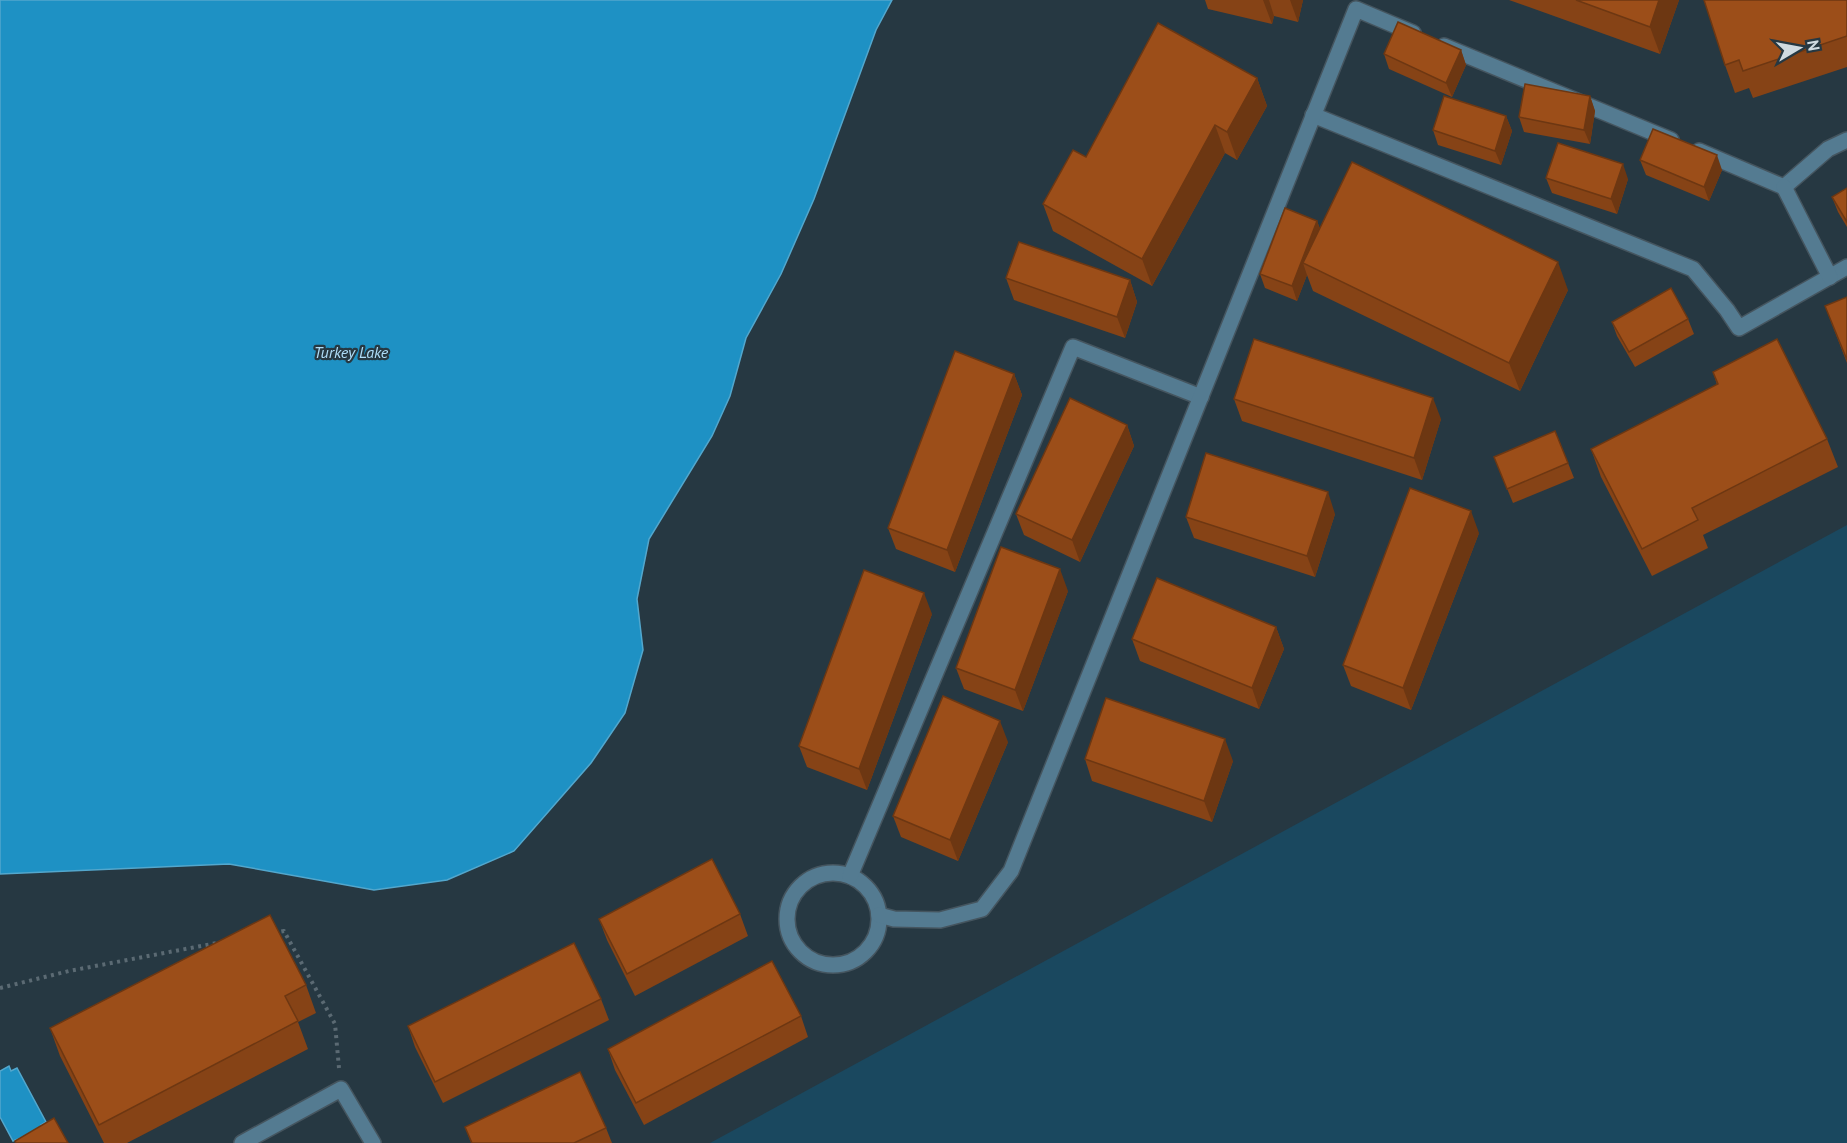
<svg xmlns="http://www.w3.org/2000/svg" width="1847" height="1143" font-family="'PT Sans',sans-serif">
<rect width="100%" height="100%" fill="#263842"/>
<polygon fill="#1a485f" points="1847,525 1847,1143 710,1143"/>
<g fill="#1e91c4" stroke="#53a7cd" stroke-width="1.5">
<polygon points="0,0 892,0 876,30 814,199 781,274 746,338 730,396 712,436 649,539 637,599 643,650 625,713 591,763 514,851 447,880 374,890 229,864 0,874"/>
<polygon points="9,1066 11,1071 17,1068 46,1122 41,1125 44,1129 13,1141 0,1117 0,1071"/>
</g>
<g fill="none" stroke-linecap="round" stroke-linejoin="round">
<g stroke="#45555f" stroke-width="18">
<g id="minor">
<polyline points="1444,46 1671,140"/>
<polyline points="1313,115 1693,269 1727,310 1739,328 1847,267"/>
<polyline points="1699,151 1784,187 1828,149 1847,140"/>
<polyline points="1784,187 1830,277"/>
<circle cx="833" cy="919" r="46"/>
<polyline points="850,876 1073,347 1201,397"/>
<polyline points="879,915 894,919 940,920 982,909 1011,871 1356,9 1413,33"/>
<polyline points="242,1143 341,1089 373,1143"/>
</g>
</g>
<g stroke="#5b6a73" stroke-width="4" stroke-dasharray="3 4.5" stroke-linecap="butt">
<polyline points="274,933 284,931 335,1024 339,1068"/>
<polyline points="0,988 69,971 217,943"/>
</g>
<use href="#minor" stroke="#547b91" stroke-width="15"/>
</g>
<g fill="#864316">
<polygon points="1205,0 1303,0 1298,22 1274,16 1272,24 1208,9"/>
<polygon points="1509,0 1679,0 1660,54"/>
<polygon points="1847,0 1847,67 1753,98 1749,88 1735,93 1725,65"/>
<polygon points="1461,50 1466,65 1452,97 1389,69 1384,54"/>
<polygon points="1257,78 1267,106 1237,160 1225,153 1152,286 1053,231 1043,204 1086,157"/>
<polygon points="1590,96 1595,111 1590,144 1524,132 1519,117"/>
<polygon points="1506,116 1512,131 1501,165 1438,145 1433,130"/>
<polygon points="1640,160 1722,170 1709,201 1646,175"/>
<polygon points="1546,178 1628,179 1617,214 1552,193"/>
<polygon points="1847,188 1847,227 1838,212 1832,197"/>
<polygon points="1317,221 1320,229 1568,290 1520,391 1313,291 1307,275 1297,301 1265,288 1260,274"/>
<polygon points="1006,278 1130,280 1137,302 1125,338 1014,300"/>
<polygon points="1847,297 1847,363 1825,306"/>
<polygon points="1688,319 1694,334 1635,367 1617,336 1612,322"/>
<polygon points="1713,372 1827,439 1838,467 1703,535 1708,548 1652,576 1601,477 1591,449 1717,385"/>
<polygon points="1014,374 1022,395 955,572 896,549 888,528"/>
<polygon points="1234,399 1441,419 1422,480 1242,421"/>
<polygon points="1127,425 1134,446 1080,562 1024,535 1016,514"/>
<polygon points="1494,457 1568,463 1574,478 1513,503"/>
<polygon points="1335,514 1315,577 1194,538 1186,517"/>
<polygon points="1479,533 1411,710 1351,686 1343,665"/>
<polygon points="1068,591 1023,711 964,689 956,668"/>
<polygon points="932,614 867,790 807,767 799,746"/>
<polygon points="1276,627 1284,649 1259,709 1140,661 1132,639"/>
<polygon points="1008,742 958,861 901,837 893,816"/>
<polygon points="1085,759 1233,761 1212,822 1092,781"/>
<polygon points="740,914 748,936 635,996 607,940 599,919"/>
<polygon points="306,985 316,1013 298,1022 308,1049 127,1143 104,1143 60,1056 50,1028"/>
<polygon points="601,999 609,1020 443,1103 415,1047 408,1026"/>
<polygon points="801,1016 808,1037 644,1125 615,1070 608,1049"/>
<polygon points="465,1127 606,1128 612,1143 471,1143"/>
</g>
<g fill="#6d3712">
<polygon points="1263,0 1269,0 1274,16 1272,24"/>
<polygon points="1290,0 1303,0 1298,22"/>
<polygon points="1659,0 1679,0 1660,54 1650,27"/>
<polygon points="1461,50 1466,65 1452,97 1446,83"/>
<polygon points="1257,78 1267,106 1237,160 1227,132"/>
<polygon points="1590,96 1595,111 1590,144 1584,130"/>
<polygon points="1506,116 1512,131 1501,165 1495,151"/>
<polygon points="1215,125 1225,153 1152,286 1142,259"/>
<polygon points="1717,155 1722,170 1709,201 1704,187"/>
<polygon points="1623,164 1628,179 1617,214 1611,199"/>
<polygon points="1317,221 1323,236 1303,263 1307,275 1297,301 1292,286"/>
<polygon points="1558,262 1568,290 1520,391 1509,363"/>
<polygon points="1130,280 1137,302 1125,338 1117,317"/>
<polygon points="1014,374 1022,395 955,572 947,550"/>
<polygon points="1433,398 1441,419 1422,480 1414,458"/>
<polygon points="1127,425 1134,446 1080,562 1072,540"/>
<polygon points="1328,492 1335,514 1315,577 1307,556"/>
<polygon points="1471,511 1479,533 1411,710 1403,688"/>
<polygon points="1060,569 1068,591 1023,711 1015,690"/>
<polygon points="924,593 932,614 867,790 859,769"/>
<polygon points="1276,627 1284,649 1259,709 1252,688"/>
<polygon points="1000,721 1008,742 958,861 950,840"/>
<polygon points="1225,739 1233,761 1212,822 1204,801"/>
</g>
<g fill="#9c4e19" stroke="#6d3712" stroke-width="1.5">
<polygon points="1576,0 1659,0 1650,27"/>
<polygon points="1704,0 1847,0 1847,36 1743,71 1739,60 1725,65"/>
<polygon points="1398,22 1461,50 1446,83 1384,54"/>
<polygon points="1158,23 1257,78 1227,132 1215,125 1142,259 1043,204 1073,150 1086,157"/>
<polygon points="1525,84 1590,96 1584,130 1519,117"/>
<polygon points="1444,96 1506,116 1495,151 1433,130"/>
<polygon points="1653,129 1717,155 1704,187 1640,160"/>
<polygon points="1558,143 1623,164 1611,199 1546,178"/>
<polygon points="1352,162 1558,262 1509,363 1303,263"/>
<polygon points="1847,188 1847,222 1832,197"/>
<polygon points="1285,208 1317,221 1292,286 1260,274"/>
<polygon points="1019,242 1130,280 1117,317 1006,278"/>
<polygon points="1671,288 1688,319 1629,352 1612,322"/>
<polygon points="1847,297 1847,360 1825,306"/>
<polygon points="1254,339 1433,398 1414,458 1234,399"/>
<polygon points="1777,339 1827,439 1692,508 1698,520 1642,549 1591,449 1718,384 1713,372"/>
<polygon points="955,351 1014,374 947,550 888,528"/>
<polygon points="1070,398 1127,425 1072,540 1016,514"/>
<polygon points="1555,431 1568,463 1507,489 1494,457"/>
<polygon points="1206,453 1328,492 1307,556 1186,517"/>
<polygon points="1410,488 1471,511 1403,688 1343,665"/>
<polygon points="1001,547 1060,569 1015,690 956,668"/>
<polygon points="864,570 924,593 859,769 799,746"/>
<polygon points="1157,578 1276,627 1252,688 1132,639"/>
<polygon points="943,696 1000,721 950,840 893,816"/>
<polygon points="1106,698 1225,739 1204,801 1085,759"/>
<polygon points="712,859 740,914 627,974 599,919"/>
<polygon points="270,915 306,985 285,996 298,1021 99,1125 50,1028"/>
<polygon points="574,943 601,999 435,1082 408,1026"/>
<polygon points="772,961 801,1016 636,1103 608,1049"/>
<polygon points="580,1072 606,1128 574,1143 472,1143 465,1127"/>
<polygon points="54,1118 68,1143 16,1143 15,1141"/>
</g>
<g text-anchor="middle" stroke-width="4.5" stroke-linejoin="round" paint-order="stroke">
<g font-size="16" font-style="italic" fill="#afddf8" stroke="#263842">
<text x="351" y="358">Turkey Lake</text>
</g>
</g>
<g transform="translate(1799 48) rotate(80)" stroke="#263842" stroke-width="4.5" paint-order="stroke">
<path d="M0-4.5L10 22L0 15L-10 22Z" fill="#d0dbe1"/>
<text y="-9" font-size="16" font-weight="bold" text-anchor="middle" fill="#d0dbe1">N</text>
</g>
</svg>
